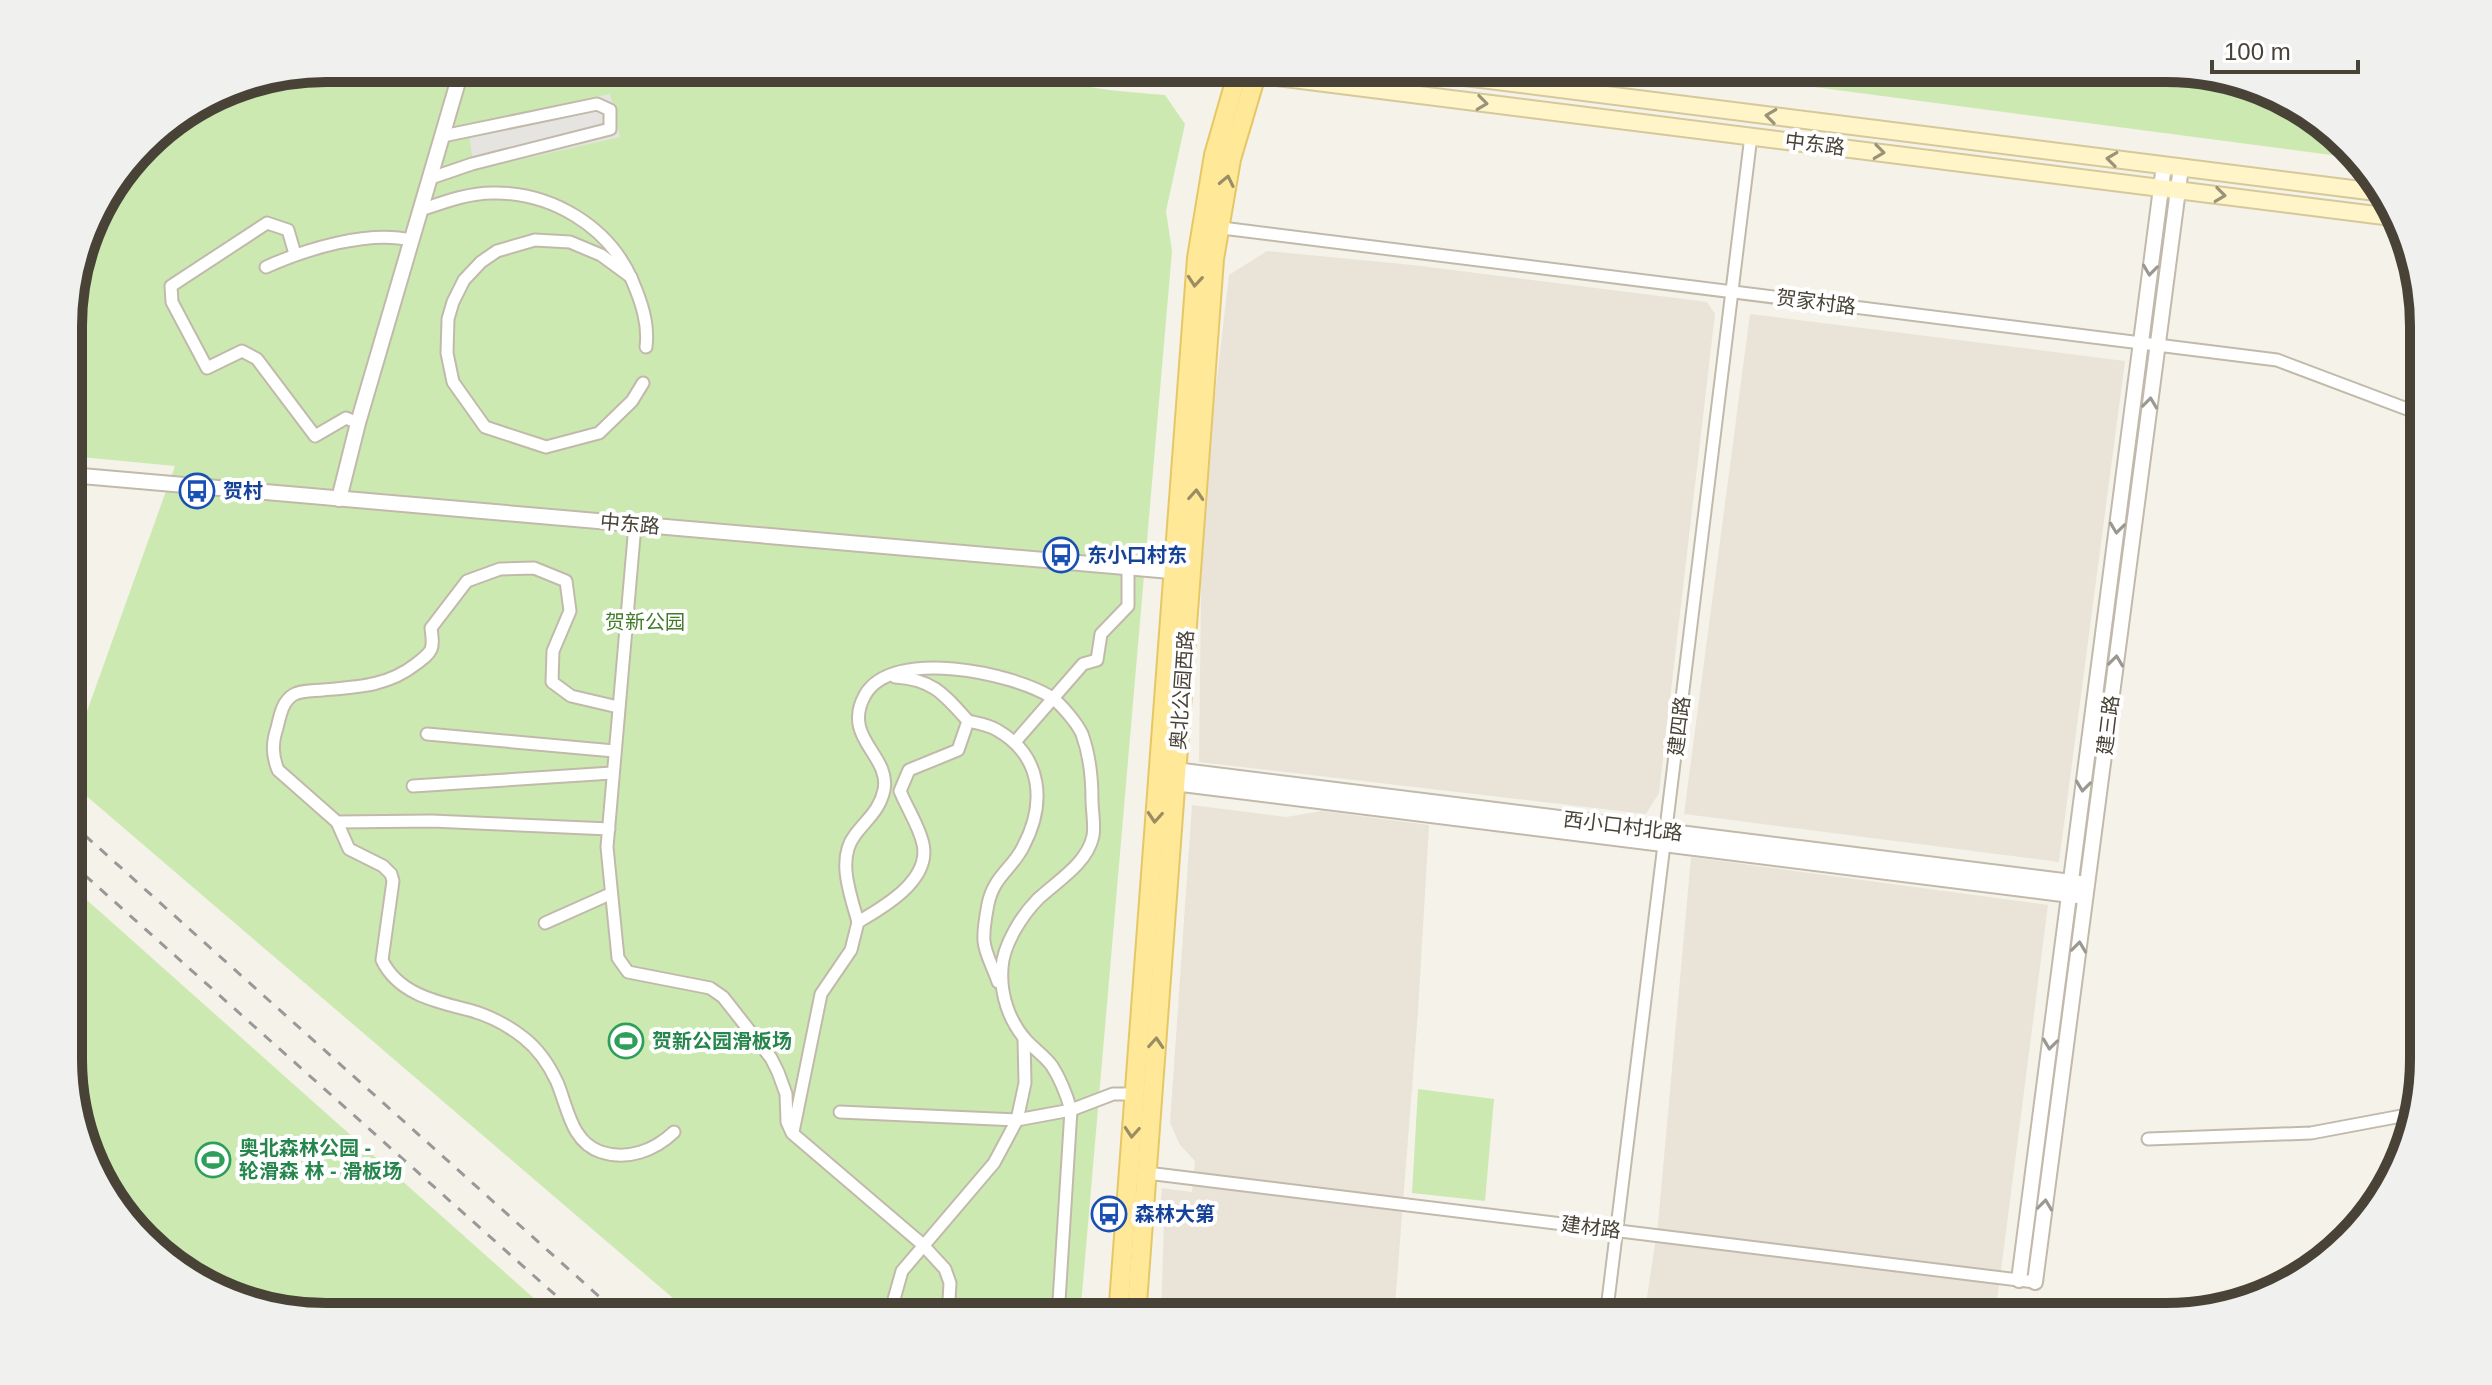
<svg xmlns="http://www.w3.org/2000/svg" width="2492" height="1385" font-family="Arial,'Noto Sans SC',sans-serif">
<rect width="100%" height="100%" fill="#f5f2e9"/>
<g fill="#e9e4d7">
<polygon points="1267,251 1413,265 1707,302 1715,314 1659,793 1646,814 1199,762 1202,505 1229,275"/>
<polygon points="1750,314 2125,361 2059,862 1684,814"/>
<polygon points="1192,805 1286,817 1322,811 1429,825 1418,1012 1394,1317 1161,1317 1164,1221 1159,1220 1162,1188 1192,1192 1195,1161 1180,1145 1170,1123"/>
<polygon points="1691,857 2048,905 1995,1317 1644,1317 1658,1224"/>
</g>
<g fill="#cde9b2">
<path d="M326 68H1043C1065 90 1134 92 1165 95L1185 124 1166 211 1172 251 1080 1317H695L70 782V725L81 728 175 466 70 456V293L95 212 156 132 228 87Z"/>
<polygon points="1670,68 2166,68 2294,102 2354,158"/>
<polygon points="70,885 555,1317 326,1317 197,1283 112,1203 70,1092"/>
<polygon points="1418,1089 1494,1099 1485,1201 1412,1193"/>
</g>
<polygon fill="#e6e4e1" points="610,94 620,137 474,170 468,124"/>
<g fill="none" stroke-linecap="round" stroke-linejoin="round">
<g stroke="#c1baab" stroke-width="15">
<g id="minor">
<polyline points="431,178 472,164 610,129 610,110 597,104 443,136"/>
<path d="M421 210C444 202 468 193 493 193 552 192 609 227 632 280 641 301 649 323 646 347"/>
<polyline points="1214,227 2277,360 2423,415"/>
<polyline points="295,254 288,230 267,223 171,286 172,302 207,368 242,351 257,359 315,436 346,418 358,423"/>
<path d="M266 267C306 249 368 230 411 240"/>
<polyline points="631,277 601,255 570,242 535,240 497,251 481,262 464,280 453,302 448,319 447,353 453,382 485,427 546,447 599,433 632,401 643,383"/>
<polyline points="635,525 607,847 618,958 628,972 710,988 723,997 771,1058 778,1072 786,1094 787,1122 792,1133 922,1244 945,1269 950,1283 948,1317"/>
<path d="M618 707 571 696 552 682 553 651 570 611 566 581 534 568 500 569 467 581 431 628C434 650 433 651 416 664 388 686 358 687 323 690 313 691 301 690 293 695 282 702 280 716 277 728 272 743 272 755 278 770L337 822 349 849 383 866 391 874 393 881 382 960C398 994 437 1002 469 1010 488 1015 509 1026 524 1038 538 1049 550 1067 557 1082 568 1108 571 1142 601 1152 628 1161 655 1150 674 1132"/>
<path d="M968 721C977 723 989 725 997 730 1043 756 1046 804 1023 847 1012 869 994 876 988 904 986 915 983 930 984 941 985 954 994 969 998 982"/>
<polyline points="427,734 614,751"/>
<polyline points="1015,742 1083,664 1097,660 1101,634 1128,606 1128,567"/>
<polyline points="413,786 612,773"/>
<polyline points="337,822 432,821 609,829"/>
<path d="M858 922C851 896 836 859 855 835 866 820 880 810 884 790 891 755 841 738 865 695 892 647 1013 673 1051 697 1061 704 1077 723 1082 734 1090 756 1092 777 1092 800 1092 811 1095 825 1093 836 1087 864 1057 881 1038 899 1022 915 1003 945 1002 968 1000 994 1009 1021 1026 1040 1034 1049 1045 1056 1052 1066 1061 1080 1066 1093 1071 1110L1058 1317"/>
<polyline points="545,923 610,894"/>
<polyline points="840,1112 1017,1120 1071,1110 1113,1094 1134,1094"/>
<path d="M793 1132 821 994 851 950 858 922C884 907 931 880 923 844 919 826 907 808 900 791L909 770 958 750 968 721C944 694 932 679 895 677"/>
<polyline points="2148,1139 2311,1133 2412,1114"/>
<polyline points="1147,1173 2035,1282"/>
<polyline points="949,1305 970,1317"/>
<polyline points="889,1317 902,1271 994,1163 1017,1120 1025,1083 1024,1039"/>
<polyline points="1606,1317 1751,136"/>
</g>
</g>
<g stroke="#c1baab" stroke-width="18">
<g id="tertiary">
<polyline points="70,475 1182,572"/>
<polyline points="339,499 358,423 462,68"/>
<polyline points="1167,769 2079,883"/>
<polyline points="1166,782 2078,896"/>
<polyline points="2019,1280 2164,165"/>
<polyline points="2035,1282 2181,167"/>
</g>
</g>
<g stroke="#d5c899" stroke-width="20">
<g id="secondary">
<polyline points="1393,68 2384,193"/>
<polyline points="1244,73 2392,217"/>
</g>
</g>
<g stroke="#e6c766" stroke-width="22">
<g id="primary">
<polyline points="1118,1317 1197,258 1214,155 1239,68"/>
<polyline points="1136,1317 1214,259 1231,159 1258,68"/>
</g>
</g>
<use href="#minor" stroke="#fff" stroke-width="11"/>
<use href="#tertiary" stroke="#fff" stroke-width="14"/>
<use href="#secondary" stroke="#fff5c9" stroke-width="16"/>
<use href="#primary" stroke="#ffe898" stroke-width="18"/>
<g stroke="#989898" stroke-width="3" stroke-dasharray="10 10" stroke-linecap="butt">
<polyline points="70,822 622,1317"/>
<polyline points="70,862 580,1317"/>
</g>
</g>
<defs><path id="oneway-chevron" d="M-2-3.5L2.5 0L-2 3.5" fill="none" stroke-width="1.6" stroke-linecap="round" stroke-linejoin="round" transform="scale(2)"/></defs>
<g stroke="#9b9379">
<use href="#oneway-chevron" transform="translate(1482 103) rotate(7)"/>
<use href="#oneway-chevron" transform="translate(1771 116) rotate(-173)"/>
<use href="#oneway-chevron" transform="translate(1879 152) rotate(7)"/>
<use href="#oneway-chevron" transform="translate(2112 159) rotate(-173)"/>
<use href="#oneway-chevron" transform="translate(2220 195) rotate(7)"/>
</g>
<g stroke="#9b8d63">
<use href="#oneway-chevron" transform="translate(1227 181) rotate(-78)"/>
<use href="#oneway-chevron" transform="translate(1195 281) rotate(95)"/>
<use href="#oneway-chevron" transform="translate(1196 495) rotate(-86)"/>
<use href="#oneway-chevron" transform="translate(1155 817) rotate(94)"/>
<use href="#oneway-chevron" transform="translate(1156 1043) rotate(-86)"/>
<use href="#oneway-chevron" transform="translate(1132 1132) rotate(94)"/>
</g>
<g stroke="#9b9891">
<use href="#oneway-chevron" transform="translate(2150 270) rotate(97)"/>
<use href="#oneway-chevron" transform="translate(2150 403) rotate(-83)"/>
<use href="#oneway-chevron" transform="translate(2117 528) rotate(97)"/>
<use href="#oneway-chevron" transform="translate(2116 661) rotate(-83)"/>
<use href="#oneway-chevron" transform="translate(2083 786) rotate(97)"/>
<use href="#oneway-chevron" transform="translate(2079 947) rotate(-83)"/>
<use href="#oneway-chevron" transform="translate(2050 1044) rotate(97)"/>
<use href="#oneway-chevron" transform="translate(2045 1205) rotate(-83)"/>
</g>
<defs>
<g id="bus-ring" transform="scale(1.8)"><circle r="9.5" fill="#fff" stroke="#1a4fb4" stroke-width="1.5"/><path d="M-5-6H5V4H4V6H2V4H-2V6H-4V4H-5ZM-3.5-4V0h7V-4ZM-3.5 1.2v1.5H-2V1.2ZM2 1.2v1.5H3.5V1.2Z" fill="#1a4fb4"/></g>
<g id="stadium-ring" transform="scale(1.8)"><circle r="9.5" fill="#fff" stroke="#2e9e5b" stroke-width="1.5"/><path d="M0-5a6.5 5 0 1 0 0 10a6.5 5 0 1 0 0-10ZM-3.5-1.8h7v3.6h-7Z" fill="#2e9e5b"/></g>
</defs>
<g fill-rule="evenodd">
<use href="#bus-ring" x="197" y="491"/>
<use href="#bus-ring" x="1061" y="555"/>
<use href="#stadium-ring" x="626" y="1041"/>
<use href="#stadium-ring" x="213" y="1160"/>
<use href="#bus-ring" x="1109" y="1214"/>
</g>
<g text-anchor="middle" stroke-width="8" stroke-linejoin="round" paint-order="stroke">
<g font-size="20" fill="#494337" stroke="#fff">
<text transform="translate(1815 144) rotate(7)" y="7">中东路</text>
<text transform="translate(1816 302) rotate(7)" y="7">贺家村路</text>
<text transform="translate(630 524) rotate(5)" y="7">中东路</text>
<text transform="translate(1182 690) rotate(-86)" y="7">奥北公园西路</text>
<text transform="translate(2108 725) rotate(-83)" y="7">建三路</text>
<text transform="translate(1679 726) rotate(-83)" y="7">建四路</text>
<text transform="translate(1623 826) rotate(7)" y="7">西小口村北路</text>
<text transform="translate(1591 1227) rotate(7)" y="7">建材路</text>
</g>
<g font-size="20" font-weight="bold" fill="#164399" stroke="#fff" text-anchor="start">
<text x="223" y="498">贺村</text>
<text x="1087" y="562">东小口村东</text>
<text x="1135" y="1221">森林大第</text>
</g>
<g font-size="20" fill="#437c29" stroke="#fff">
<text x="645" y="629">贺新公园</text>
</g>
<g font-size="20" font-weight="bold" fill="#27864d" stroke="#fff" text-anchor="start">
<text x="652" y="1048">贺新公园滑板场</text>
<text x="239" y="1155">奥北森林公园 -<tspan x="239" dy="23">轮滑森 林 - 滑板场</tspan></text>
</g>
</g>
<path d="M0 0H2492V1385H0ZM326 82H2166A244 244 0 0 1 2410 326V1059A244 244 0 0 1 2166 1303H326A244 244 0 0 1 82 1059V326A244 244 0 0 1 326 82Z" fill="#f0f0ef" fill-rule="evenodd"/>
<path fill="none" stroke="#494337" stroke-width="10" d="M326 82H2166A244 244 0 0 1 2410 326V1059A244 244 0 0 1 2166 1303H326A244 244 0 0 1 82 1059V326A244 244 0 0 1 326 82Z"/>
<path d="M2212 60v12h146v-12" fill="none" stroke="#494337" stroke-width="4"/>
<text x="2224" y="60" font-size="24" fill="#494337" stroke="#ffffff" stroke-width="6" paint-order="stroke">100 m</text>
</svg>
